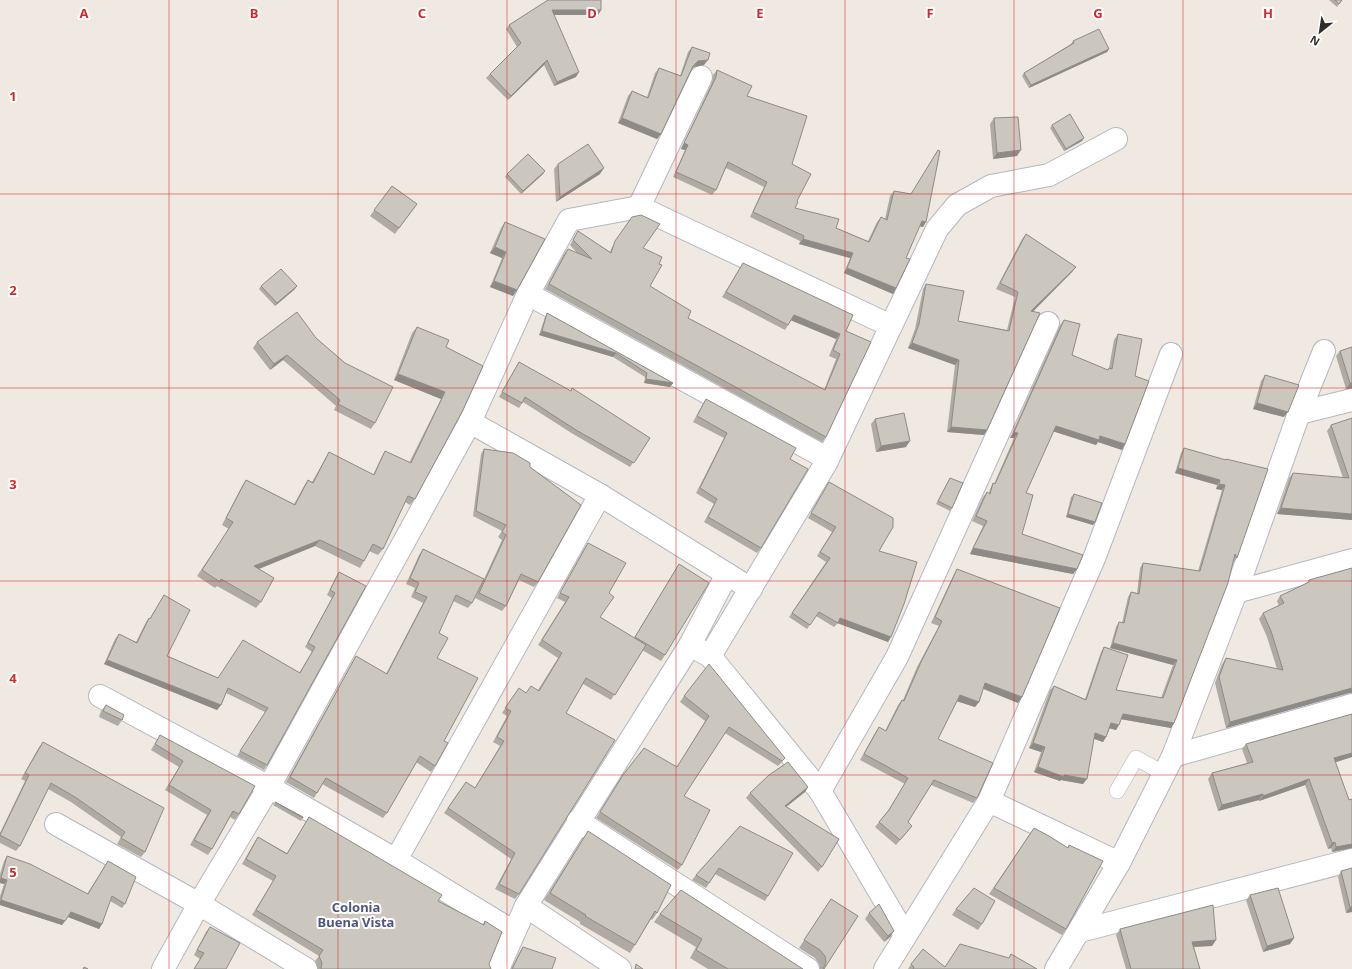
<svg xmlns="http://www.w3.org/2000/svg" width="1352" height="969" font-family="'Noto Sans',sans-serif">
<rect width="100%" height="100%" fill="#efe9e1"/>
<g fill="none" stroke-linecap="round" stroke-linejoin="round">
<g stroke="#b4b7c1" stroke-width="16">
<polyline id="lane" points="1117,791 1136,758 1163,773"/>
</g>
<g stroke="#b4b7c1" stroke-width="24">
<g id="street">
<polyline points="639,207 701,77"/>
<polyline points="528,294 828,459"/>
<polyline points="1299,413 1352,400"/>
<polyline points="470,422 600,495 751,589"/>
<polyline points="1236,592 1352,560"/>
<polyline points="690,645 727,574"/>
<polyline points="710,656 826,463 937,229 957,205 991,186 1049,175 1116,139"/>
<polyline points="100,696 269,787 396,860 514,932"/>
<polyline points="1173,756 1352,705"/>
<polyline points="989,801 1119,863"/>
<polyline points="578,821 808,969"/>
<polyline points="56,824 199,904 306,969"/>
<polyline points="396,860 600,495"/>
<polyline points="526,906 620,969"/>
<polyline points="1080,931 1352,860"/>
<polyline points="905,935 820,791 897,657 1048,323"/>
<polyline points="163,969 199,904 269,787 470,422 528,294 569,220 639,207 891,326"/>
<polyline points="498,969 526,906 690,645 710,656 820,791"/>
<polyline points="885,969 989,801 1095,556 1171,354"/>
<polyline points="1056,969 1119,863 1173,756 1236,592 1299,413 1324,351"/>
</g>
</g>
<use href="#lane" stroke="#fff" stroke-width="15"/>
<use href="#street" stroke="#fff" stroke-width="22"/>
</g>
<g fill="#afaba4">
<polygon points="548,0 601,10 598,15 554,15 576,77 554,86 544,65 508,100 486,78 517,47 506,29 509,25"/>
<polygon points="1329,0 1342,0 1337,7"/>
<polygon points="1073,41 1109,49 1107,52 1029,88 1022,76 1024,73 1071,44"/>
<polygon points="692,47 704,65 694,67 692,69 661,134 657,139 618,123 628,96 632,91 647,97 655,73 659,68 680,76 688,52"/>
<polygon points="717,70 747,96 792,164 797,201 795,208 836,228 868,241 877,222 881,217 885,219 890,196 894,191 911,194 938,150 923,227 919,226 906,258 896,288 893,294 844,273 850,258 799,244 800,241 750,217 764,187 726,168 716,190 712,195 673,177 685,150 681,149 712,82 713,75"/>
<polygon points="994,118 1017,156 993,159 990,124"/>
<polygon points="1052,125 1084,138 1082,141 1064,151 1050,128"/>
<polygon points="558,164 600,174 556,202 554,169"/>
<polygon points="545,171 543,174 521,194 505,177 507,174"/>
<polygon points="392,186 417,204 395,234 370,216"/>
<polygon points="632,217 643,248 650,286 688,318 824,390 836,359 829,356 836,339 791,320 785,330 722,297 743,263 846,331 826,437 822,442 545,289 564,254 568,249 578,254 570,245 578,231 610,252 612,247"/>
<polygon points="505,222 517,290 513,296 490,287 502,258 490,253 501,228"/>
<polygon points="1026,234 1076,267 1072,272 1033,312 984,435 947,432 955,365 908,348 915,329 923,289 926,284 958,321 1007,330 1015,297 996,289 1022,239"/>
<polygon points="261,286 295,289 275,306 259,289"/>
<polygon points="547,313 673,383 670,387 644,383 645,377 613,357 539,335 545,317"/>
<polygon points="1064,320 1072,355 1107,370 1109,368 1114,340 1118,334 1135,376 1125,444 1122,450 1098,442 1096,445 1053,431 1026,493 1022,534 1077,569 1073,574 970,554 983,526 972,521 983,497 987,492 989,493 990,489 993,483 994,484 1014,438 1010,438 1060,325"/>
<polygon points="417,327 446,347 483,366 415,499 410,505 405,502 383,549 378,555 369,551 364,561 360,568 315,546 258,569 261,602 256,608 217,586 215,588 197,576 229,529 222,525 242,486 246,480 294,504 304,486 308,480 312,482 325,459 329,452 373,475 381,458 385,451 409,463 441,399 394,380 412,333"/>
<polygon points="316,338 345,363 375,423 371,429 334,410 336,406 283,360 270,370 253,348 257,342"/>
<polygon points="1352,347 1352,388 1346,389 1336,356 1340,351"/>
<polygon points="519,362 650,438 630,467 573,434 523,402 519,408 499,397"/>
<polygon points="1265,375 1284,417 1253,409 1261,381"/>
<polygon points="706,399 790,459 761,548 757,553 704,522 714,504 696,493 724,438 693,422 703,404"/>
<polygon points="1352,418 1352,520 1277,514 1289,478 1293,473 1343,478 1327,431 1331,425"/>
<polygon points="875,419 906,447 876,452 871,424"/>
<polygon points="1184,448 1225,460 1226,459 1237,558 1233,563 1233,562 1174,723 1171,728 1121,719 1116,730 1110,728 1106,737 1103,742 1094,739 1083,784 1061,780 1060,781 1034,772 1041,752 1029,748 1050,690 1054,686 1085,699 1101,652 1104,647 1116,690 1161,698 1173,665 1110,648 1116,627 1119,622 1122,623 1128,597 1131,592 1137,593 1140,568 1143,563 1198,571 1222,490 1216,489 1217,485 1175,473 1181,453"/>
<polygon points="484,449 530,467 538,582 534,587 519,580 506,606 502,611 475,598 483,581 472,603 468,608 453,601 439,633 437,658 444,741 435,766 431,772 416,762 387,813 383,818 322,784 314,798 286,782 353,661 356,656 386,674 423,603 411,597 415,588 406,584 419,555 423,549 484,579 502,540 498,537 502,531 473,516 481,454"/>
<polygon points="950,478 952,508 950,511 936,504"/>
<polygon points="829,482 879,551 888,642 838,623 834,627 816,616 807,629 789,617 826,562 817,556 832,532 808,518"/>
<polygon points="1074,494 1095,522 1093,525 1066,517 1071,497"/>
<polygon points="588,543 609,593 600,617 634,638 679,564 665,655 661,661 642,650 611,700 583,684 566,713 519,894 515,899 495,889 511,859 444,813 466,782 475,788 500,746 493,742 507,716 502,713 519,688 526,693 538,690 558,658 538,645 565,602 557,598 584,549"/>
<polygon points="1352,568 1352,693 1349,693 1226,728 1215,683 1222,664 1226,658 1277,669 1267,637 1259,619 1263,613 1279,606 1277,601 1280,596 1307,583 1309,580"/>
<polygon points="957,569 1018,703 983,689 979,702 975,707 957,701 938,739 977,798 973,803 931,785 908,822 912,826 908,831 896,845 875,827 887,812 905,784 860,760 875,733 879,727 885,731 898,705 902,700 903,700 917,667 939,626 931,623 954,574"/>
<polygon points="339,572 366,586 267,765 264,770 237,756 265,712 226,693 221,705 217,710 104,664 115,639 119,634 136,642 146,622 149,618 150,618 164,595 167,656 218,678 299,673 312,652 305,647 332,598 327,595 336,577"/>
<polygon points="684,696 785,758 781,763 778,766 725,733 684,796 682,865 678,870 596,818 623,775 677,767 705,721 680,702"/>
<polygon points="106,705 122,720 118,726 99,717 101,711"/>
<polygon points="1352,714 1352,757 1335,762 1349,800 1352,799 1352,848 1332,852 1331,848 1328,849 1305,785 1259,801 1259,800 1218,811 1208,779 1212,773 1247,763 1242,749 1246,744"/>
<polygon points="160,735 239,814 235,820 230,817 212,849 208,855 190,845 207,815 165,790 179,767 151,750"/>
<polygon points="43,742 145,852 141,857 117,844 121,837 71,802 48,789 20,846 16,851 0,843 0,833 25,781 21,779 39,747"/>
<polygon points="808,787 805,792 786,807 822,867 818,872 746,798 750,793"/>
<polygon points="275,802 303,817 301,821 273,805"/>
<polygon points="309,817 438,901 482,925 485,921 489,964 491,969 318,969 315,961 319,956 252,915 273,881 242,864 254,843 258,837 287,853"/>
<polygon points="740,826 768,896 765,901 715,874 706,888 692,880 696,875"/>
<polygon points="1034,828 1067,848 1069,845 1066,929 1062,935 989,894"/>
<polygon points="588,831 657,913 652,920 651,919 635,945 630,953 580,924 580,922 544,900"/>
<polygon points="7,856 87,894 108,861 125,904 122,908 110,901 102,924 99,929 68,917 62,925 0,905 0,896 4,884 0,883 0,874 4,861"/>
<polygon points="1352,868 1352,912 1346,913 1338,877 1341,871"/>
<polygon points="1250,895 1294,938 1290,944 1263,952 1246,900"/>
<polygon points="831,899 858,916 824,969 820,969 819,964 815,958 799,948"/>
<polygon points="956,909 982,924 978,930 952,915"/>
<polygon points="869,913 894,931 890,937 884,942 865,919"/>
<polygon points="660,914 803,969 708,969 690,958 696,947 654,922"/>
<polygon points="210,927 226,969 194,969 200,959 194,955 206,932"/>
<polygon points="1120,929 1216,940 1212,946 1194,947 1200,969 1126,969 1116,935"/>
<polygon points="523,947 552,969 511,969 519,953"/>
<polygon points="1011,954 1037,969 908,969 911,964 945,967 1009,958"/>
</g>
<g fill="#8e8b86">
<polygon points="552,10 601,10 598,15 549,15"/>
<polygon points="1109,49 1107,52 1029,88 1031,85"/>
<polygon points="547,60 544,65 508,100 511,96"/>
<polygon points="708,60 704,65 694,67 690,72 698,61"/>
<polygon points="579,72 576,77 554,86 557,82"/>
<polygon points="622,118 661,134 657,139 618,123"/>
<polygon points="1084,138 1082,141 1064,151 1066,149"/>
<polygon points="684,143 688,145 685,150 681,149"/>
<polygon points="1021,150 1017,156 993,159 997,153"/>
<polygon points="604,168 600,174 556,202 560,197"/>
<polygon points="545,171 543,174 521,194 523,191"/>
<polygon points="922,221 926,222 923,227 918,226"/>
<polygon points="803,239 853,253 850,258 799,244"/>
<polygon points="495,247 506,252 502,258 490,253"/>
<polygon points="1076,267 1072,272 1028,316 1031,311"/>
<polygon points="847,268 896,288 893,294 844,273"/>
<polygon points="494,281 517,290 513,296 490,287"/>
<polygon points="297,286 295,289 275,306 277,303"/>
<polygon points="794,315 840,334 836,339 790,320"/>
<polygon points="542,331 616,353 613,357 539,335"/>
<polygon points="912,343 959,360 955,365 908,348"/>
<polygon points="287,355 283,360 270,370 274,364"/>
<polygon points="398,374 445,392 441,399 394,380"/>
<polygon points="646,379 673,383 670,387 644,383"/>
<polygon points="1350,383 1352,383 1352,388 1346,389"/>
<polygon points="1257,403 1288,412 1284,417 1253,409"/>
<polygon points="1056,426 1100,436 1125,444 1122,450 1098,442 1096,445 1052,431"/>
<polygon points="951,427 987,430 984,435 947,432"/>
<polygon points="1014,432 1018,433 1014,438 1010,438"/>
<polygon points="910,441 906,447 876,452 881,446"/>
<polygon points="1178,468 1220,480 1217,485 1175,473"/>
<polygon points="1219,484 1225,485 1222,490 1216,489"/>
<polygon points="1281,508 1352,514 1352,520 1277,514"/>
<polygon points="1068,514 1095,522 1093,525 1066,517"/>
<polygon points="320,540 315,546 249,573 254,566"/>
<polygon points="973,548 1077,569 1073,574 970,554"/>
<polygon points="840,618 891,637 888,642 837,623"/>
<polygon points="1113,643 1177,660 1173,665 1110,648"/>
<polygon points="107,660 221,705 217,710 104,664"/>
<polygon points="985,683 1022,697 1018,703 982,688"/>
<polygon points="1352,688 1352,693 1349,693 1226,728 1230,722"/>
<polygon points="960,695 979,702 975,707 956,701"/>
<polygon points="1123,714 1174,723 1171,728 1120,719"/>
<polygon points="1111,723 1119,725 1116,730 1108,728"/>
<polygon points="1095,733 1106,737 1103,742 1092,738"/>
<polygon points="1033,743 1045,747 1041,752 1029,748"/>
<polygon points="1352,753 1352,757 1330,764 1334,758"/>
<polygon points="1038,767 1087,779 1083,784 1061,780 1060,781 1034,772"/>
<polygon points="1309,779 1305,785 1259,801 1263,796"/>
<polygon points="808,787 805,792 781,811 785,806"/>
<polygon points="1263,794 1259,800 1218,811 1222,805"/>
<polygon points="1335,842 1331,848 1328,849 1332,843"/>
<polygon points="1352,844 1352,848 1332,852 1336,847"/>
<polygon points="1,878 7,880 4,884 0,883 0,879"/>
<polygon points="1,900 65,921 62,925 0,905 0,901"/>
<polygon points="1350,907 1352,907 1352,912 1346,913"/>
<polygon points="71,912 102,924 99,929 68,917"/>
<polygon points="894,931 890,937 884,942 888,936"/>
<polygon points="1294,938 1290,944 1263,952 1267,946"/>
<polygon points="1216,940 1212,946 1189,947 1192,942"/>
</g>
<g fill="#cbc7bf" stroke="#8e8b86">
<polygon points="548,0 601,0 601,10 552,10 579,72 557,82 547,60 511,96 490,74 521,43 509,25"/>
<polygon points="1335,0 1342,0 1339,4"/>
<polygon points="1099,29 1109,49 1031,85 1024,73 1074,43 1073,41"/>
<polygon points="692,47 710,53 708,60 698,61 693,66 661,134 622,118 632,91 648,98 659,68 681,76"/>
<polygon points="717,70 752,86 747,96 807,116 792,164 811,174 797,201 798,202 795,208 839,219 836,228 869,242 881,217 887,220 894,191 911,194 938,150 940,151 926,222 922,221 906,258 910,259 896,288 847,268 853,253 803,239 804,236 753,212 767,182 728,162 716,190 676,172 688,145 684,143 716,77"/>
<polygon points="1070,114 1084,138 1066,149 1052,125"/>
<polygon points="1018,117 1021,150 997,153 994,118"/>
<polygon points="588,144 604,168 560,197 558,164"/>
<polygon points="528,154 545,171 523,191 507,174"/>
<polygon points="392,186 417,204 399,228 374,210"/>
<polygon points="641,215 660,224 643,248 662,257 659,264 662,265 650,286 691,311 688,318 825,390 840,354 833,350 840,334 794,315 788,325 726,292 743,263 853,315 846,331 871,342 826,437 549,284 568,249 592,259 573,240 578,231 611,253 615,241 632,217"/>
<polygon points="505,222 545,239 517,290 494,281 506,252 495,247"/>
<polygon points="1026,234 1076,267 1031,311 1040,313 987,430 951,427 959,360 912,343 919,324 926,284 964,291 958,321 1009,331 1018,292 1000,283"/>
<polygon points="281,269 297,286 277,303 261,286"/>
<polygon points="297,312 316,338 345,363 393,387 375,423 338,404 340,400 287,355 274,364 257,342"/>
<polygon points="547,313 673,383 646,379 647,373 616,353 542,331"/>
<polygon points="1064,320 1080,324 1072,355 1108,370 1109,368 1112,369 1118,334 1142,339 1135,376 1149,381 1125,444 1100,436 1099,440 1056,426 1026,493 1033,495 1022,534 1083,555 1077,569 973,548 987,521 976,516 987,492 990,494 993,483 995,484 1018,433 1014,432"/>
<polygon points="417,327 449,340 446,347 483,366 463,410 415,499 408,496 383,549 373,544 364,561 320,540 254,566 274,578 261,602 221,579 220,582 202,570 233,522 226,518 246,480 295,505 308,480 313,483 329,452 374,475 385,451 411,463 445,392 398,374"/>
<polygon points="1352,347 1352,383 1350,383 1340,351"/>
<polygon points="519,362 571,391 572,388 650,438 634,463 576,430 525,397 522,403 502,392"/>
<polygon points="1265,375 1299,385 1288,412 1257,403"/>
<polygon points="706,399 796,448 790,459 808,469 761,548 708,517 717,499 700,488 727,433 697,416"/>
<polygon points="904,413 910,441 881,446 875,419"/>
<polygon points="1352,418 1352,514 1281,508 1293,473 1349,478 1331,425"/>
<polygon points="1184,448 1226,460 1226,459 1268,469 1237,558 1235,554 1228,583 1174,723 1123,714 1119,725 1111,723 1106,737 1095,733 1087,779 1064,775 1064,777 1038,767 1045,747 1033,743 1054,686 1086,700 1104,647 1128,655 1116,690 1163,698 1177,660 1113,643 1119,622 1124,623 1131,592 1139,594 1143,563 1200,571 1225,485 1219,484 1220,480 1178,468"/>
<polygon points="484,449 513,453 530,463 530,467 581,505 538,582 521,574 506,606 479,593 506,535 502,532 506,525 476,511"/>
<polygon points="950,478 963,483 952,508 938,501"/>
<polygon points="829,482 893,518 893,527 879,551 917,562 904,604 891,637 840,618 838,623 819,612 810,625 792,613 830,558 820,552 836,527 811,513"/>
<polygon points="1074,494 1102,503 1095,522 1068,514"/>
<polygon points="588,543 626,563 609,593 614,597 600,617 646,645 615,695 586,678 566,713 615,740 519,894 499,884 515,853 448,808 466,782 475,788 504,741 497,737 511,711 505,708 519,688 526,693 531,686 539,691 562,653 542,640 569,597 560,593"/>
<polygon points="423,549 484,579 472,603 456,595 439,633 448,638 437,658 478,678 444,741 448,743 435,766 420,756 387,813 326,778 317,793 290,777 356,656 387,674 427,597 415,592 419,583 410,578"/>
<polygon points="679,564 709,583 665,655 635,637"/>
<polygon points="1352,568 1352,688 1230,722 1219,677 1226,658 1283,670 1271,631 1263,613 1284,603 1280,596 1309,582 1309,580"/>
<polygon points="957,569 1060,608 1022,697 985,683 979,702 960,695 938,739 993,763 977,798 934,780 908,822 912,826 900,840 879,822 889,810 908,778 864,754 879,727 886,731 902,700 904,701 921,662 942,621 935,617"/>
<polygon points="339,572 366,586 267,765 240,751 268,708 228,688 221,705 107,660 119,634 137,643 149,618 150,619 164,595 190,610 167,656 218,678 243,640 300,673 315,647 308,643 335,593 330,590"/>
<polygon points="709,664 785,758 782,761 729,727 684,796 710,810 682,865 600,812 623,775 644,748 677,767 709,716 684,696"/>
<polygon points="106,705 124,715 122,720 103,711"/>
<polygon points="1352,714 1352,753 1334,758 1349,800 1352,799 1352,844 1336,847 1335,842 1332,843 1309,779 1263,796 1263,794 1222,805 1212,773 1253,762 1246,744"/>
<polygon points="160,735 255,786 239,814 233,811 212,849 194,840 211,810 169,785 183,761 155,744"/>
<polygon points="43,742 164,808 145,852 121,838 125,832 75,797 51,783 20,846 0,835 29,775 25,773"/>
<polygon points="788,762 808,787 785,806 839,839 822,867 750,793 769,775"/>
<polygon points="275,802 303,817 303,818"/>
<polygon points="309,817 442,895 438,901 484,925 485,921 502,932 489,964 491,969 321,969 322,963 319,956 323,950 256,910 276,876 246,859 258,837 287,854"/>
<polygon points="740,826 793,853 768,896 719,868 709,883 696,875"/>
<polygon points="1034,828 1049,836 1068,848 1069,845 1103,861 1066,929 994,888"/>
<polygon points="588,831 671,885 657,913 655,911 635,945 585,916 586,915 550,893"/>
<polygon points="7,856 30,864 88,894 108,861 136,877 125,904 112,896 102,924 71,912 65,921 1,900 7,880 1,878"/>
<polygon points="1352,868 1352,907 1350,907 1341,871"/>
<polygon points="974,888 995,901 982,924 956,909"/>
<polygon points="1278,888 1294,938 1267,946 1250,895"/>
<polygon points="681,890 803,969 728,969 696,950 702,939 660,914"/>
<polygon points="831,899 858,916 824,969 823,969 824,967 826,962 825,956 820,950 804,940"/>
<polygon points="879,904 894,931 888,936 869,913"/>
<polygon points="1213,905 1216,940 1192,942 1200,969 1131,969 1120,929"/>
<polygon points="210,927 240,943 226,969 194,969 204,953 197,950"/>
<polygon points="960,944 1009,958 1011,954 1037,969 913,969 914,967 911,964 923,949 945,967"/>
<polygon points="523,947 556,958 552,969 512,969"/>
<polygon points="636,964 643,969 635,969"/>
<polygon points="84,967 88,969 83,969"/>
</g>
<path fill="none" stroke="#d62828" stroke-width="1" stroke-opacity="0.55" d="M169 0V969M338 0V969M507 0V969M676 0V969M845 0V969M1014 0V969M1183 0V969M0 194H1352M0 388H1352M0 581H1352M0 775H1352"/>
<g text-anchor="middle" stroke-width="4" stroke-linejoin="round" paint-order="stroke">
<g font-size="13" font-weight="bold" fill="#4d5680" stroke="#fff">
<text x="356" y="912">Colonia<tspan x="356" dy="15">Buena Vista</tspan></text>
</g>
</g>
<g font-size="13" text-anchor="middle" font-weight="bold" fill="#d62828" stroke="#fff" stroke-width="4" stroke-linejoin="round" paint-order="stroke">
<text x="84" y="18">A</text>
<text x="254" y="18">B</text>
<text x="422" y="18">C</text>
<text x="592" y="18">D</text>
<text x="760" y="18">E</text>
<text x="930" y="18">F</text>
<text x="1098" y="18">G</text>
<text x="1268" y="18">H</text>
<text x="13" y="101">1</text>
<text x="13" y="295">2</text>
<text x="13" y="489">3</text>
<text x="13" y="683">4</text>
<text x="13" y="877">5</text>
</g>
<g transform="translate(1320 32) rotate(210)" stroke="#ffffff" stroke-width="3" paint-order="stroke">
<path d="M0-3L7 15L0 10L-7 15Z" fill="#2e2e2e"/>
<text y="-6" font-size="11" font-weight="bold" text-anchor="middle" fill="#2e2e2e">N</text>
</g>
</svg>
